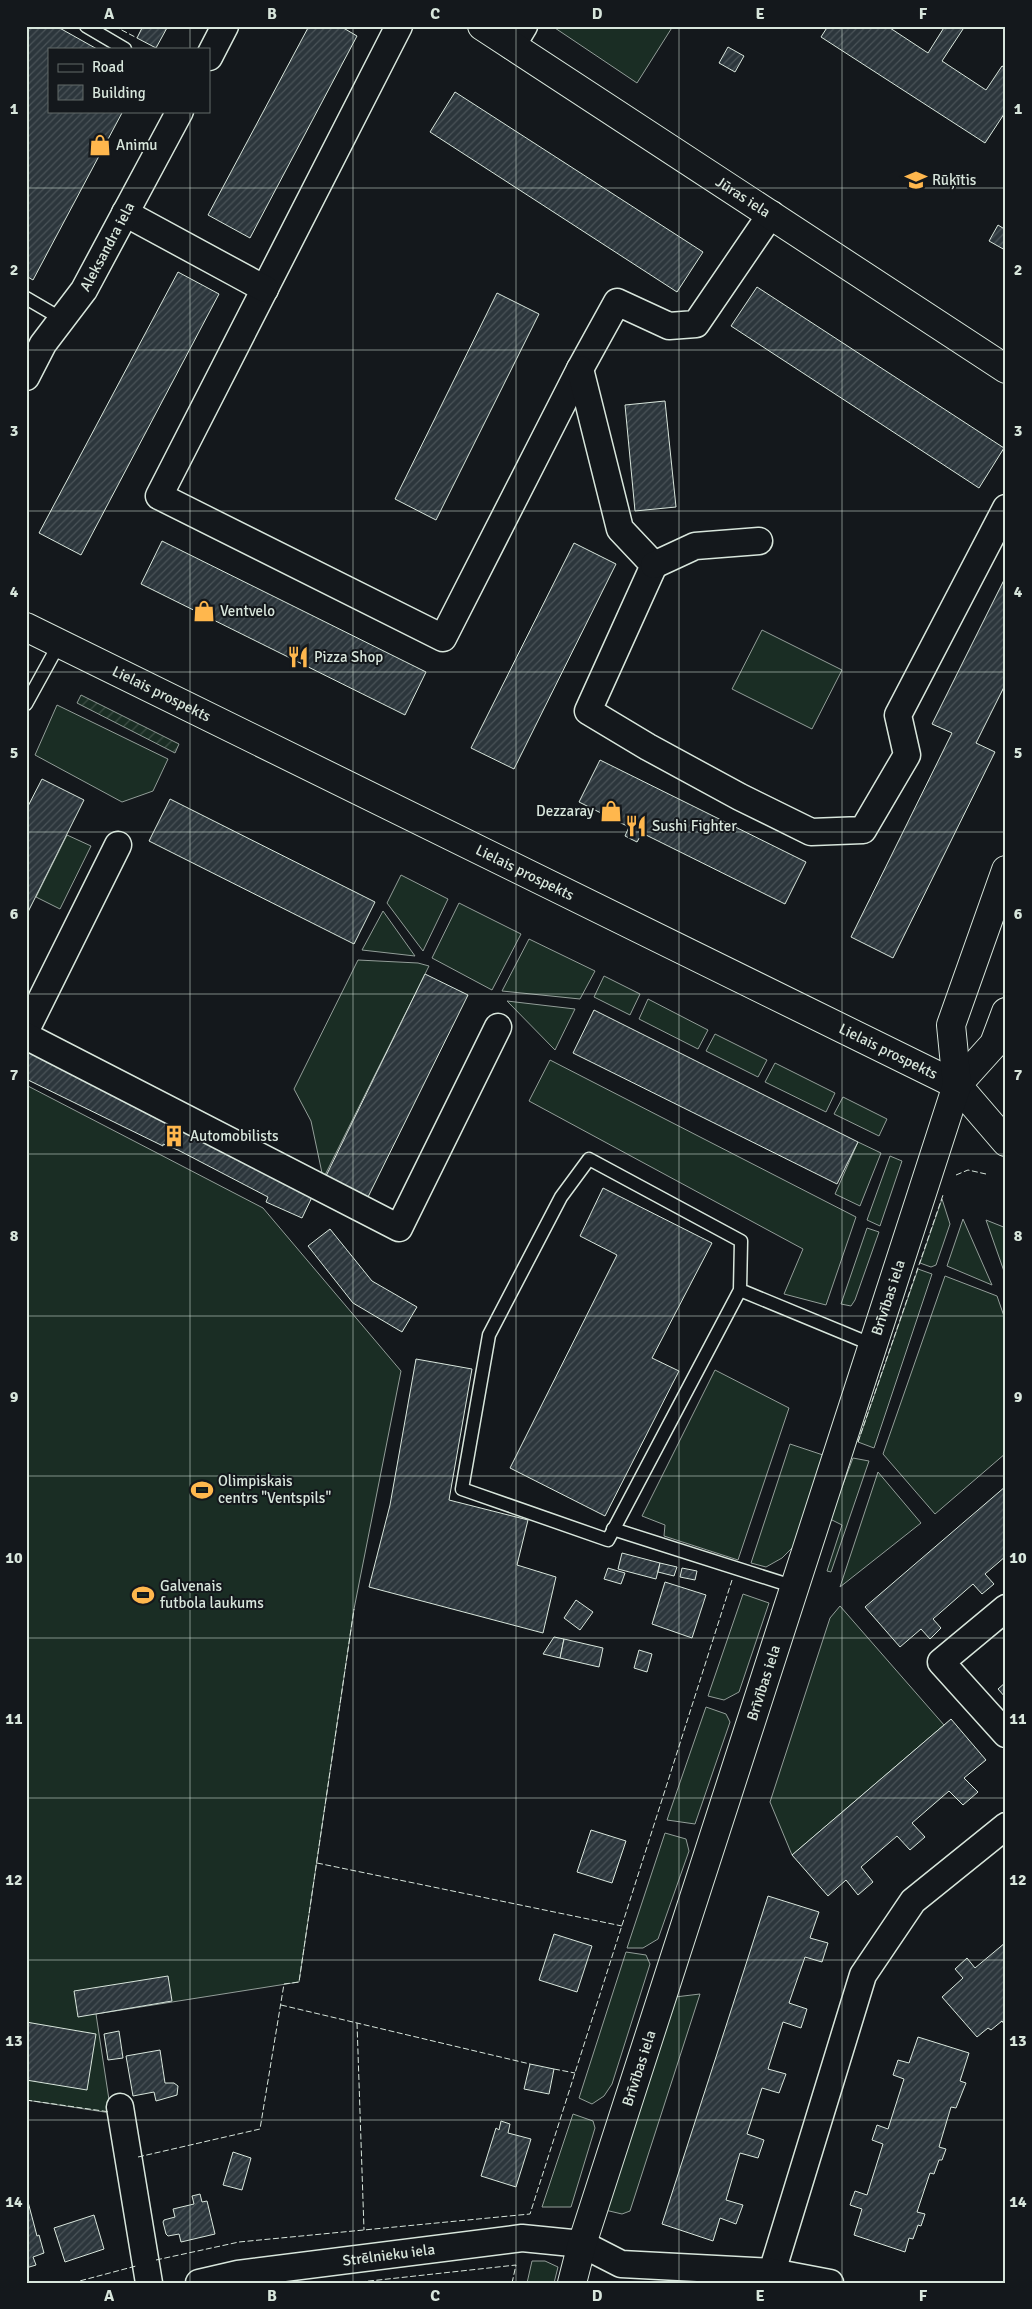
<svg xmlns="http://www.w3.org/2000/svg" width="1032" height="2309" font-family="Signika,sans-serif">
<defs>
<pattern id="garden-furrows" width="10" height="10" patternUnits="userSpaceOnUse" patternTransform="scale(1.25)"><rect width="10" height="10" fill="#1a2d24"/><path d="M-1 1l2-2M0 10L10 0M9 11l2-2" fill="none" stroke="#3b4b43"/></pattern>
<pattern id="building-hatch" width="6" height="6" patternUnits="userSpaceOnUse" patternTransform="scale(1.25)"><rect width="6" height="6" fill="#2c363c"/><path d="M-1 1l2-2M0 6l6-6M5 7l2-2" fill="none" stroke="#4a5358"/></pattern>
</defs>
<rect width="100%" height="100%" fill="#14181c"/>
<g fill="#1a2d24" stroke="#939e99">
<polygon points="552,26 673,26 637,83"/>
<polygon points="762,630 842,670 812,729 732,689"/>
<polygon points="57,705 168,759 153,791 122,802 35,755"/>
<polygon points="67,835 91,846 60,909 36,897"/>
<polygon points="401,875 448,899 423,951 387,903"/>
<polygon points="459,903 521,934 492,990 432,958"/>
<polygon points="383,911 415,956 362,950"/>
<polygon points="529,939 595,971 580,999 502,991"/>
<polygon points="358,960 418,963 429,966 325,1175 322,1173 311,1121 294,1089"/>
<polygon points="604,976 640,994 630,1015 594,997"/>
<polygon points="648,999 708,1030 698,1049 639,1019"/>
<polygon points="507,1001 575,1009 555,1050"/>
<polygon points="715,1034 767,1060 758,1077 706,1051"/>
<polygon points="550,1060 856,1217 826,1305 784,1294 803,1249 529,1101"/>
<polygon points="775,1063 835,1093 826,1112 765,1082"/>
<polygon points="26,1085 263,1208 401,1371 354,1609 299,1982 96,2014 111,2113 26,2100"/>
<polygon points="843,1097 887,1119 879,1136 834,1114"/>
<polygon points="858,1142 881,1153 860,1206 835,1194"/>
<polygon points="890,1156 902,1161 880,1226 867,1220"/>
<polygon points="942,1199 950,1224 936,1265 931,1267 920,1263"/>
<polygon points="963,1219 992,1285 947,1266"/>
<polygon points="986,1220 1006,1228 1006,1277"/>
<polygon points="867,1228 879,1232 855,1300 851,1306 841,1304"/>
<polygon points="918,1269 932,1274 874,1448 858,1442"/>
<polygon points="945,1276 997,1296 1006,1322 1006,1453 935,1514 883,1454"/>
<polygon points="715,1370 789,1408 738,1560 664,1536 665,1525 642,1516"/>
<polygon points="790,1444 823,1455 794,1546 782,1558 766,1567 751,1563"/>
<polygon points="853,1458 869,1461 831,1572 827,1571 842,1525 830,1519"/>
<polygon points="878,1472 921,1523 840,1587"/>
<polygon points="743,1594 769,1603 739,1692 724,1700 708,1696"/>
<polygon points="840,1606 944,1725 792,1855 770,1802 830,1618"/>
<polygon points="706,1707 726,1714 730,1722 695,1824 667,1820"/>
<polygon points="665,1833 686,1839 689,1851 658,1939 643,1948 627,1948"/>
<polygon points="626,1952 646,1955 650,1964 612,2084 604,2096 592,2104 579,2098"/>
<polygon points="700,1994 630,2211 622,2214 605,2210 675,1997"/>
<polygon points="573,2114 593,2121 595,2128 571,2207 542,2207"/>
<polygon points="532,2261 545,2261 558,2267 554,2283 527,2283"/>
</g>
<polygon fill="url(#garden-furrows)" stroke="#939e99" points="81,695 179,744 175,753 77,703"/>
<g fill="url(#building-hatch)" stroke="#d8e6dc">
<polygon points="26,26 56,26 97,49 49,49 49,111 123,111 33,280 26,276"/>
<polygon points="143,26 168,26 156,48 137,38"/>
<polygon points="309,26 340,26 357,36 250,238 208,215"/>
<polygon points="828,26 887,26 928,53 945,26 965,26 942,61 986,90 1002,66 1006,68 1006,111 985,143 821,37"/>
<polygon points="728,47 744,56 735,72 719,63"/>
<polygon points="455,92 703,252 677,292 430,132"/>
<polygon points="998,225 1006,230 1005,250 989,241"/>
<polygon points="178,272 219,294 81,555 39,533"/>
<polygon points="757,287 1004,448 979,488 731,326"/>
<polygon points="497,293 539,314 436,520 395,499"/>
<polygon points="665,401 676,507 635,511 625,405"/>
<polygon points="162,541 426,672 405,715 141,584"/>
<polygon points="574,543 616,564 514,769 471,748"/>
<polygon points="1006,576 1006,683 976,743 995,752 893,958 851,937 952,733 932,724"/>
<polygon points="600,760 806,862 785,904 642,833 637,842 625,836 629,827 579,802"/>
<polygon points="42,779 84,800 26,916 26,810"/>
<polygon points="170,799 375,902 354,944 149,841"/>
<polygon points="425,974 468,995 366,1201 324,1180"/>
<polygon points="594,1010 858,1142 837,1184 573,1053"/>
<polygon points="26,1050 313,1195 302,1218 266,1202 268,1197 178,1150 163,1144 163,1146 26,1079"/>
<polygon points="603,1188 712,1243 652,1358 679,1371 605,1516 510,1468 617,1255 580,1236"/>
<polygon points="330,1229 372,1281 417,1307 402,1332 353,1303 308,1246"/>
<polygon points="416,1359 472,1369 449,1500 528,1520 517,1565 556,1577 543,1633 369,1587 390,1505"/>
<polygon points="1006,1486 1006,1556 985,1574 994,1584 982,1594 973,1584 933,1619 941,1628 930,1639 921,1629 900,1647 865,1607"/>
<polygon points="622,1553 660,1563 656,1579 618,1569"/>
<polygon points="660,1563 677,1567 674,1576 658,1572"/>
<polygon points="608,1568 625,1573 621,1584 604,1579"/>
<polygon points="682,1568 697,1571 695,1580 680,1577"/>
<polygon points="665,1582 706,1595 692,1638 652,1624"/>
<polygon points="576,1600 593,1612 580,1630 564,1618"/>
<polygon points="554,1637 564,1639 560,1658 543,1654"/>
<polygon points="564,1639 603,1648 599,1667 560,1658"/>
<polygon points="639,1650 652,1654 647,1672 634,1668"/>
<polygon points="1006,1682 1006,1698 998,1689"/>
<polygon points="951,1719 986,1760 964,1778 978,1792 963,1805 949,1791 912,1823 925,1837 910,1850 897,1836 861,1867 873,1882 858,1895 846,1880 828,1896 792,1855"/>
<polygon points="591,1830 626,1841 612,1883 577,1872"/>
<polygon points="768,1896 819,1912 810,1938 828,1943 822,1962 805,1957 789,2003 807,2009 801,2028 783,2022 768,2069 786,2074 779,2093 762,2088 747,2134 764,2140 758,2158 740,2153 726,2200 743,2205 736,2224 720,2218 713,2241 662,2224"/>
<polygon points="554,1934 592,1946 577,1992 539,1980"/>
<polygon points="1006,1942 1006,2022 1004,2024 1002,2021 991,2030 988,2028 977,2037 942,1997 963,1978 955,1969 967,1958 975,1968"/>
<polygon points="168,1976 172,2001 78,2017 74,1991"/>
<polygon points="26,2022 96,2034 87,2090 26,2080"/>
<polygon points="119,2031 123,2058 108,2060 104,2034"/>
<polygon points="918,2037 969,2053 960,2081 966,2083 956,2108 951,2107 939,2147 946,2149 942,2160 939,2160 934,2174 930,2173 917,2212 925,2214 921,2226 918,2225 913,2239 909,2238 905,2252 854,2235 862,2209 850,2205 855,2191 867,2195 883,2144 872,2140 877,2125 888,2129 904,2079 893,2075 898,2060 909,2063"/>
<polygon points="160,2050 165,2083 174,2083 178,2086 177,2095 156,2101 154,2092 133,2096 126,2056"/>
<polygon points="530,2064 554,2069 549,2094 524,2089"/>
<polygon points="501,2121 510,2124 508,2133 531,2139 516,2187 481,2176 496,2128 499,2130"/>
<polygon points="233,2152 251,2158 242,2190 223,2185"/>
<polygon points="200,2194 202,2202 207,2201 215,2234 181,2242 179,2234 168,2236 166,2234 163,2222 164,2220 175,2217 173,2209 194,2204 192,2196"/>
<polygon points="27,2198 37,2236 39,2235 44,2253 33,2257 36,2265 26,2268"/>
<polygon points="94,2215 104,2249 65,2262 54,2228"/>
</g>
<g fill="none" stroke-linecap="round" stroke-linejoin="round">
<g stroke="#d8e6dc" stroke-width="15">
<g id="lane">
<polyline points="86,26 125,49"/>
<polyline points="26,298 62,319"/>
<polyline points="26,704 59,644"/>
<polyline points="740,1290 608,1540 462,1489 489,1335 561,1197 589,1159 741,1241 740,1290 873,1345"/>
<polyline points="613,1529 795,1587"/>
</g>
</g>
<g stroke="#d8e6dc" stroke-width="29">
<g id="street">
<polyline points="399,26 159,496 443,638 580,369 617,302 669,326 696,324 771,214"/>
<polyline points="512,46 524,26"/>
<polyline points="209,57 225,26"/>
<polyline points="125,213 265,289"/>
<polyline points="580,369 620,529 654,565 588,711 648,747 740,797 811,832 863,830 907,755 898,715 1006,508"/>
<path id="s1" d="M26 377 43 344 84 290 180 111"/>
<polyline points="654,565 695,546 759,541"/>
<polyline points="26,1030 118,845"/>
<polyline points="26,1036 399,1228 498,1027"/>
<polyline points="1006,1608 941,1662 1006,1734"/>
<polyline points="120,2107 149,2283"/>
<polyline points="772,2272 863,1975 913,1901 1006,1826"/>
<path id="s2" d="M199 2283 238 2274 522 2238 582 2244 621 2264 772 2272 830 2283"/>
</g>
</g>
<g stroke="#d8e6dc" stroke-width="30">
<g id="secondary">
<path id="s3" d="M482 26 1006 369"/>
<path id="s4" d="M26 627 957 1085 1006 1142"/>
<polyline points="957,1085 994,1044 1006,1012"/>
<path id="s5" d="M572 2283 582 2244 957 1085 951 1025 1006 870"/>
</g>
</g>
<use href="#lane" stroke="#14181c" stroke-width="12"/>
<use href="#street" stroke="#14181c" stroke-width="26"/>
<use href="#secondary" stroke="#14181c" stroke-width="28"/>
<g stroke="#d8e6dc" stroke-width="1" stroke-dasharray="6 2.5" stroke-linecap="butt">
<polyline points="114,26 137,38"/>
<polyline points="956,1175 968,1170 986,1174"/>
<polyline points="858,1442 943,1195"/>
<polyline points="317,1863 622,1926"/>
<polyline points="281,2005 530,2064"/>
<polyline points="357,2023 364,2230"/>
<polyline points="554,2069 575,2073"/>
<polyline points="26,2100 110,2112"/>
<polyline points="138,2157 260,2129 284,1984 299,1982 354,1609"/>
<polyline points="156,2260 239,2242 530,2214 732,1580"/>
<polyline points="72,2283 136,2266"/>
<polyline points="351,2283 516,2265 512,2283"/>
</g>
</g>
<path fill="none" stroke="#d8e6dc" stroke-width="1" stroke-opacity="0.55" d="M190 26V49M353 26V2283M516 26V2283M679 26V2283M842 26V2283M190 111V2283M26 188H1006M26 350H1006M26 511H1006M26 672H1006M26 832H1006M26 994H1006M26 1154H1006M26 1316H1006M26 1476H1006M26 1638H1006M26 1798H1006M26 1960H1006M26 2120H1006"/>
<defs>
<g id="shop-bare" transform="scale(1.725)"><path d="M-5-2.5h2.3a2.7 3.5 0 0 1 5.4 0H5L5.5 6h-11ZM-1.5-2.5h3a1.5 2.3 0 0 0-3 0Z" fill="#ffb74d" stroke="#14181c" stroke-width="2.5" paint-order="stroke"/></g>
<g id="school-bare" transform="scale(1.725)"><path d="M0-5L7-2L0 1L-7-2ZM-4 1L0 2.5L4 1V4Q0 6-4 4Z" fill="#ffb74d" stroke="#14181c" stroke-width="2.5" paint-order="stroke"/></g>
<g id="restaurant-bare" transform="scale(1.725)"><path d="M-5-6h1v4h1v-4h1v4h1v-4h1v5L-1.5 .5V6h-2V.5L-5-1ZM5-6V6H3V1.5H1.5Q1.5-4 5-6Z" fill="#ffb74d" stroke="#14181c" stroke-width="2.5" paint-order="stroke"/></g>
<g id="building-bare" transform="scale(1.725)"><path d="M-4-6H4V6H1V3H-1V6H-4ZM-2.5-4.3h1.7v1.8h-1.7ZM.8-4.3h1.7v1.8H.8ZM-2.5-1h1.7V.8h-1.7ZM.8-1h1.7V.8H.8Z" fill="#ffb74d" stroke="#14181c" stroke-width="2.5" paint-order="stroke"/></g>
<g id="stadium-bare" transform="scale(1.725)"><path d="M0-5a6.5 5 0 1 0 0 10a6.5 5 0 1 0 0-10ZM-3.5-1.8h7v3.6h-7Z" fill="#ffb74d" stroke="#14181c" stroke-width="2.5" paint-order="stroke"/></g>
</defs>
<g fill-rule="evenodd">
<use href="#shop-bare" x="100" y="145"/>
<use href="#school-bare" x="916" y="180"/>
<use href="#shop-bare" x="204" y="611"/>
<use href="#restaurant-bare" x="298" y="657"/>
<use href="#shop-bare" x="611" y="811"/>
<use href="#restaurant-bare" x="636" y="826"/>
<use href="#building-bare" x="174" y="1136"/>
<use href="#stadium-bare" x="202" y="1490"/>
<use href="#stadium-bare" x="143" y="1595"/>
</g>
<g text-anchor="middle" stroke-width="4" stroke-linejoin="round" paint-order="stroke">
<g font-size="15" fill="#d8e6dc" stroke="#14181c" text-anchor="start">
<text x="116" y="150">Animu</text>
<text x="932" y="185">Rūķītis</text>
<text x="220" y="616">Ventvelo</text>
<text x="314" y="662">Pizza Shop</text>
<text x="594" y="816" text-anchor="end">Dezzaray</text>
<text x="652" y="831">Sushi Fighter</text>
<text x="190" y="1141">Automobilists</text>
<text x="218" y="1486">Olimpiskais<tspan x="218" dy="17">centrs "Ventspils"</tspan></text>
<text x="160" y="1591">Galvenais<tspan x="160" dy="17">futbola laukums</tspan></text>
</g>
<g font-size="15" fill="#d8e6dc" stroke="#14181c">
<text dy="5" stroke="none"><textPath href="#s3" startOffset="312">Jūras iela</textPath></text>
<text dy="5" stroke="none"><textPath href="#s1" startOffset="154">Aleksandra iela</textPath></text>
<text dy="5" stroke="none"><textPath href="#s4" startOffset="151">Lielais prospekts</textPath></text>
<text dy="5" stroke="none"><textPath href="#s4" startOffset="556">Lielais prospekts</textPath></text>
<text dy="5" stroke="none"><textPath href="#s4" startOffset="961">Lielais prospekts</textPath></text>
<text dy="5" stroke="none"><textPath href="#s5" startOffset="1035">Brīvības iela</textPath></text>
<text dy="5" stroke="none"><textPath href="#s5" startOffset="630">Brīvības iela</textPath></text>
<text dy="5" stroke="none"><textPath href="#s5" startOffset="225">Brīvības iela</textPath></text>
<text dy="5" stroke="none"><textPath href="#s2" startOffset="192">Strēlnieku iela</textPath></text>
</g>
</g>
<rect width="1032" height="2309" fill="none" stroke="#14181c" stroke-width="55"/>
<rect x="48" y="48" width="162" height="65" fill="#14181c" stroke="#626a69"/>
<rect x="58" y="64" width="25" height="8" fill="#14181c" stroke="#626a69"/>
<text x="92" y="72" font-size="15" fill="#d8e6dc">Road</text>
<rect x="58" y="85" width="25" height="15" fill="url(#building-hatch)" stroke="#626a69"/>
<text x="92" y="98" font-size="15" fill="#d8e6dc">Building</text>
<rect x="28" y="28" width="976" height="2254" fill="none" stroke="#d8e6dc" stroke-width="2"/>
<g font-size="16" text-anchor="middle" font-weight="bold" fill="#d8e6dc">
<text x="109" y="19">A</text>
<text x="272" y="19">B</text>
<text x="435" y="19">C</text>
<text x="597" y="19">D</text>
<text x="760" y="19">E</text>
<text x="923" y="19">F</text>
<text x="14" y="114">1</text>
<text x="1018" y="114">1</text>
<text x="14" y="275">2</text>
<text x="1018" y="275">2</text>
<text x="14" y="436">3</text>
<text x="1018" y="436">3</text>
<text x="14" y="597">4</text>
<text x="1018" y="597">4</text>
<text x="14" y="758">5</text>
<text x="1018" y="758">5</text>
<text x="14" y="919">6</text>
<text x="1018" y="919">6</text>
<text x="14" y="1080">7</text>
<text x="1018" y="1080">7</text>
<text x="14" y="1241">8</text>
<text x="1018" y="1241">8</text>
<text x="14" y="1402">9</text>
<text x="1018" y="1402">9</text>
<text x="14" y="1563">10</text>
<text x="1018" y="1563">10</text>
<text x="14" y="1724">11</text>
<text x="1018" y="1724">11</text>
<text x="14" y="1885">12</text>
<text x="1018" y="1885">12</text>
<text x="14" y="2046">13</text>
<text x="1018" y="2046">13</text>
<text x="14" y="2207">14</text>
<text x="1018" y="2207">14</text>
<text x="109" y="2301">A</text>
<text x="272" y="2301">B</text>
<text x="435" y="2301">C</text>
<text x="597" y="2301">D</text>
<text x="760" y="2301">E</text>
<text x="923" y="2301">F</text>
</g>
</svg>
